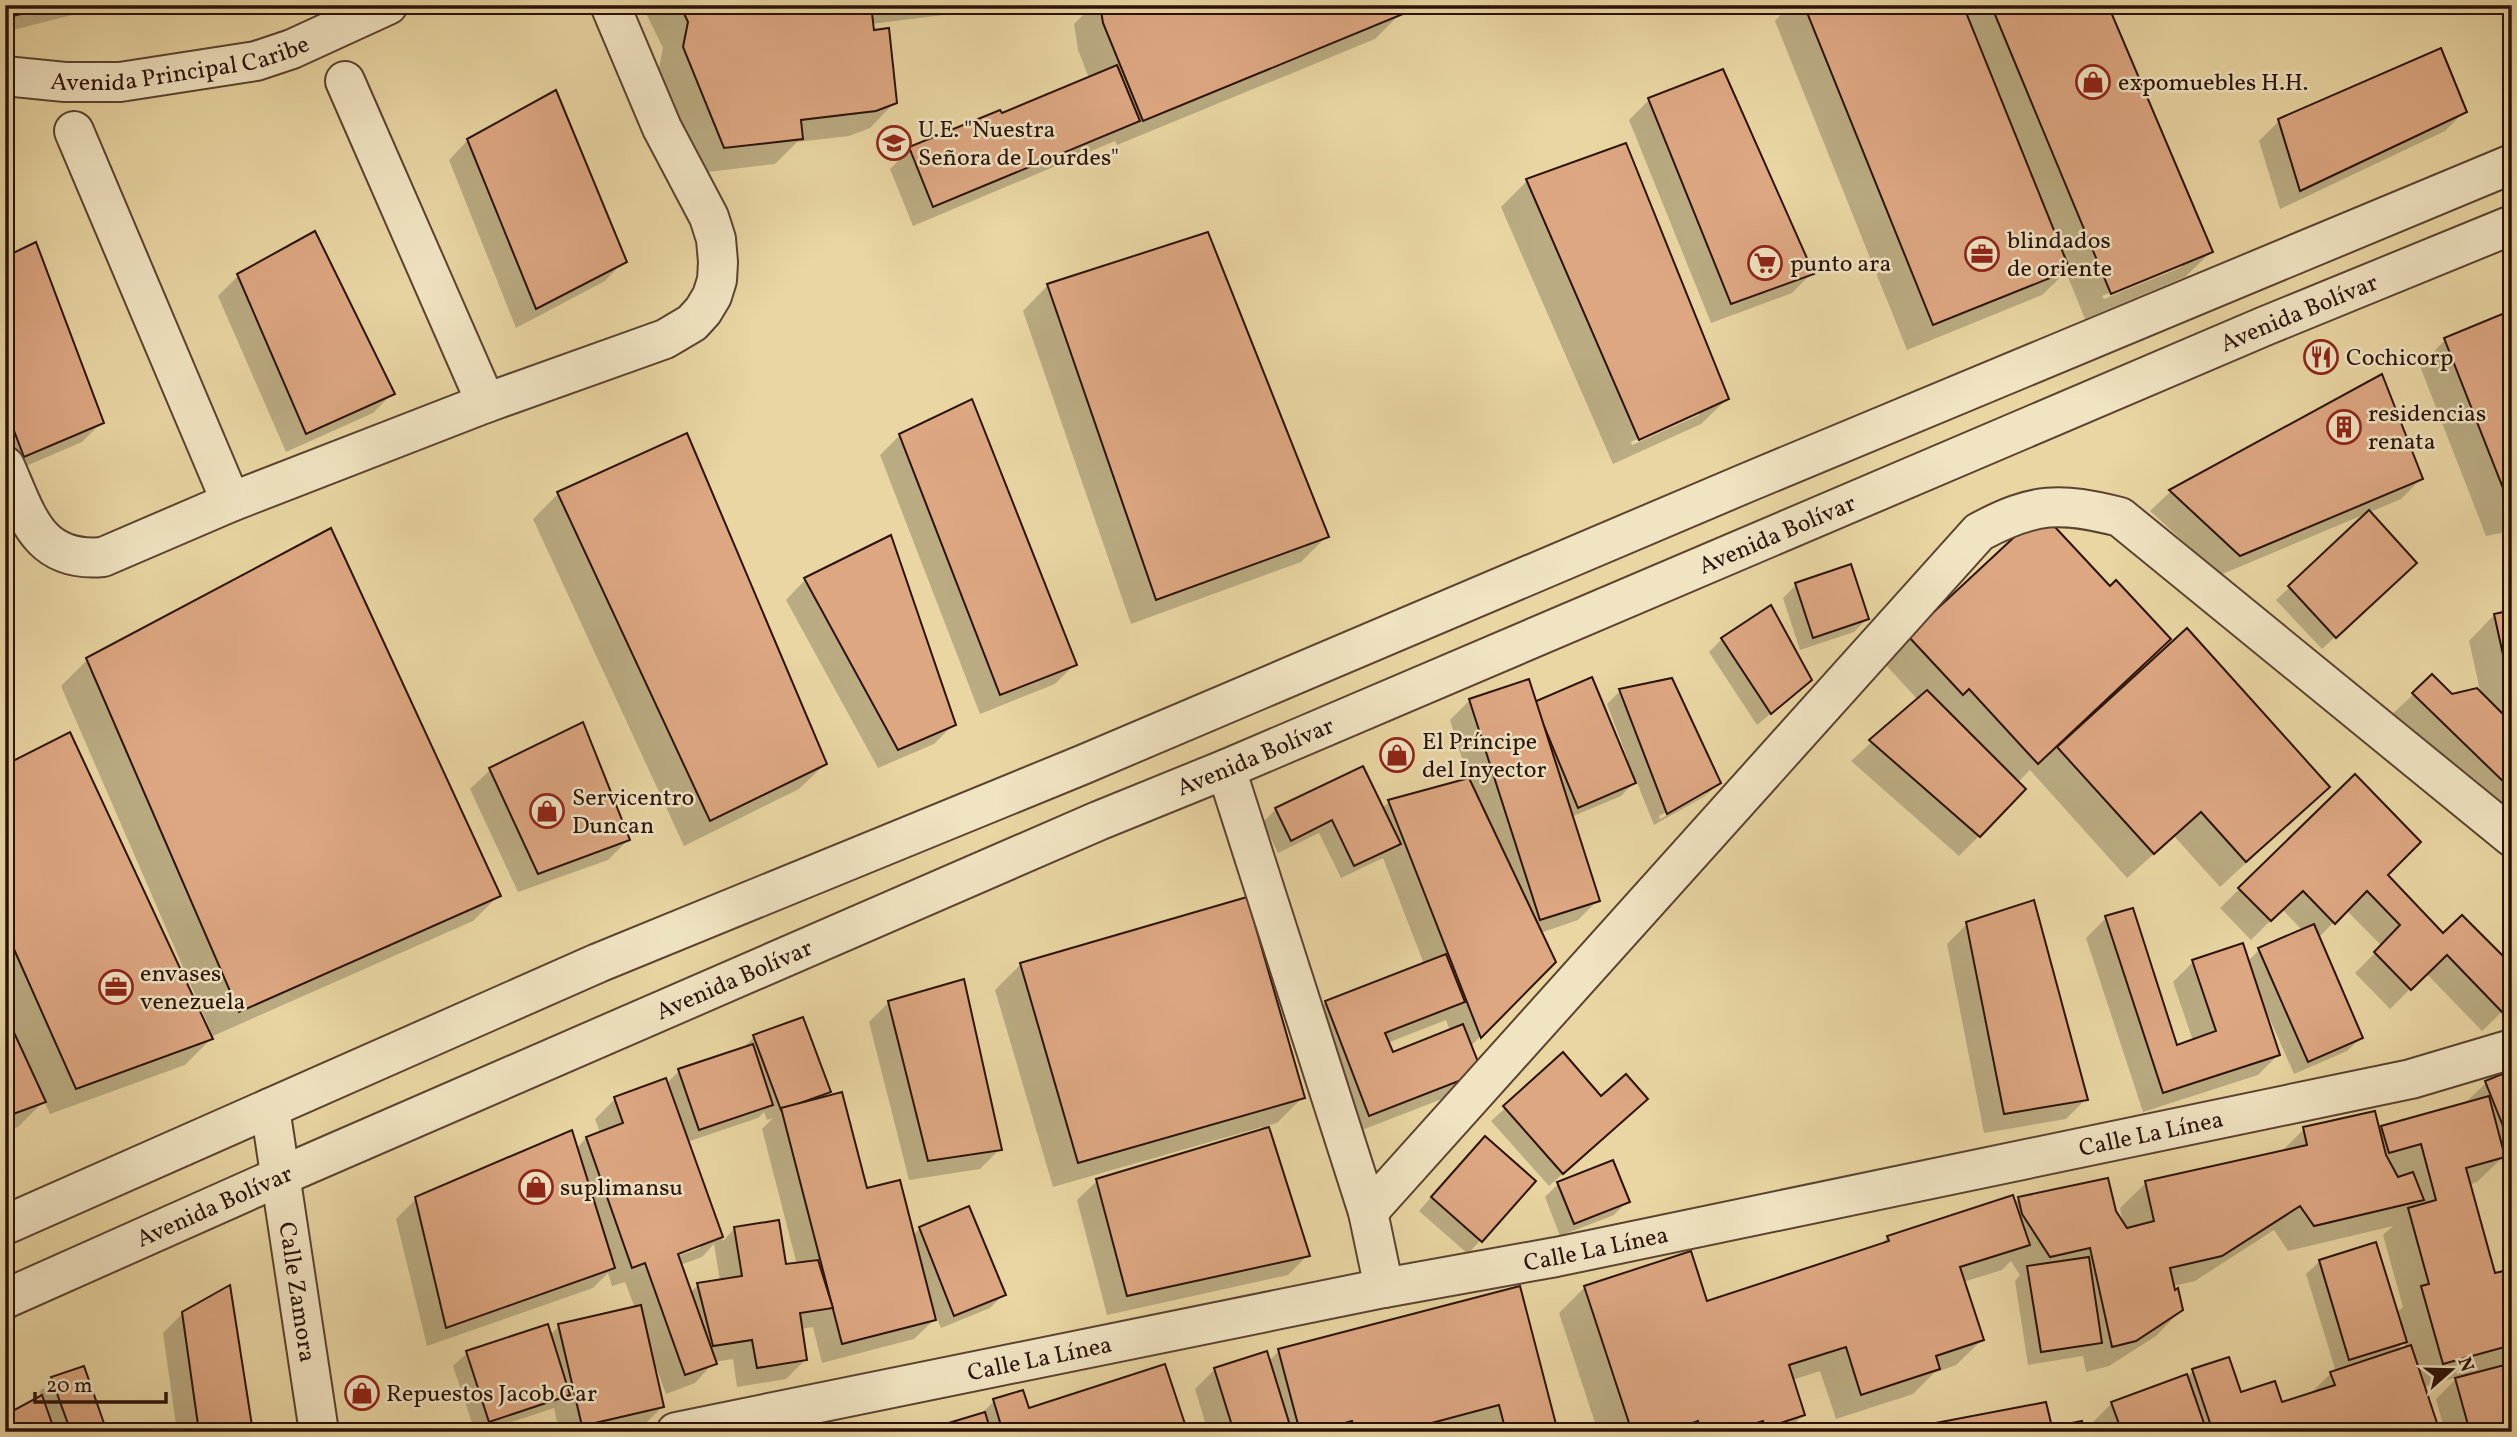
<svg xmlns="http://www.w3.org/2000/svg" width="2517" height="1437" font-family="Vollkorn,serif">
<rect width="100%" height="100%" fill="#e9d6a3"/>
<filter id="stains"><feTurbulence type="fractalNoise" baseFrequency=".00286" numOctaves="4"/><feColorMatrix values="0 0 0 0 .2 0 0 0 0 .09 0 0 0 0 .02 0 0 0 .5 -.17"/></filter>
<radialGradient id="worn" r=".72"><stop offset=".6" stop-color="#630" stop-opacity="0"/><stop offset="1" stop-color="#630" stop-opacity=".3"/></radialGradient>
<g fill="#0003" fill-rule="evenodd">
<polygon points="5,5 112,5 5,32"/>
<polygon points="642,5 1025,5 871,24 895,102 870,128 849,136 797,142 775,164 699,173 658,73 663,48"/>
<polygon points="1093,5 1398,5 1401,13 1375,39 1117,145 1115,141 913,226 890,169 910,149 1001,115 1089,78 1078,50 1074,24"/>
<path d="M1790 5H2107L2211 252 2185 277 2085 319 2066 272 2042 295 1907 350 1775 21ZM2182 263V267L2104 299 2102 296Z"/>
<polygon points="1649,100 1812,273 1792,293 1711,323 1629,120"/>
<polygon points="2465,111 2445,131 2280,209 2259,141 2279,121"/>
<polygon points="468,140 624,261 605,281 516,328 449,160"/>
<path d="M1527 181 1727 399 1701 424 1613 464 1501 207ZM1699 411V415L1632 445 1631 442Z"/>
<polygon points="5,259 102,422 82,442 5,475"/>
<polygon points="238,276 393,393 373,413 286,452 218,296"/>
<polygon points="1048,285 1327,536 1301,562 1131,624 1023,311"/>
<polygon points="2512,312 2512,531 2486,536 2420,366 2445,340"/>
<polygon points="2381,377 2421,479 2401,499 2220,575 2150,511 2170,492"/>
<polygon points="900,435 1075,664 1055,684 980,714 880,455"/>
<polygon points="558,494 825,764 799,789 684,846 533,519"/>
<polygon points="2401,576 2322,649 2276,600 2290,587"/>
<polygon points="805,580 954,724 934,744 878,768 786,600"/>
<polygon points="1796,585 1867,619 1854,632 1800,650 1783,598"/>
<polygon points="2512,612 2512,840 2387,719 2432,677 2452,696 2481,695 2469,641 2494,615"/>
<polygon points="1909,638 2143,665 2114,693 2116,695 2328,787 2220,887 2174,836 2127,878 2030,770 2017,783 1979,836 1959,856 1851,761 1918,700 1884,663"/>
<polygon points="1722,639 1810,680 1757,725 1709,652"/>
<polygon points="87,660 499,895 473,921 213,1036 61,686"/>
<path d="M1620 691 1719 783 1705 796 1654 825 1636 780 1621 796 1571 817 1598 900 1578 920 1540 933 1554 962 1470 1047 1460 1092 1349 1135 1306 1022 1326 1002 1424 964 1383 858 1341 878 1319 833 1278 853 1263 822 1276 809 1382 808 1389 802 1469 780 1450 720 1470 700 1534 704 1625 761 1628 760 1607 704ZM1706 790V794L1660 819 1659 816ZM1446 1020 1450 1031 1392 1054 1387 1043Z"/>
<polygon points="5,767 211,1039 185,1065 50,1114 44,1101 18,1127 5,1132"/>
<polygon points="490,770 628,840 608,860 518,892 470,789"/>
<polygon points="2355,776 2385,875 2512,1002 2482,1031 2426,973 2390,1009 2355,973 2382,946 2346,910 2318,938 2361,1038 2347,1051 2294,1074 2265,1008 2263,1009 2278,1055 2258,1075 2143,1112 2086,938 2106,918 2176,1047 2193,1041 2173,982 2193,962 2247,962 2259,950 2303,931 2282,909 2251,940 2220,908"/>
<polygon points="1967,924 2086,1099 2066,1119 1984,1133 1947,944"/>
<polygon points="1021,964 1303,1097 1277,1123 1267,1126 1308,1255 1288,1275 1107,1315 1077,1200 1097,1181 1263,1131 1262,1127 1053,1187 995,990"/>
<polygon points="889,1002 1000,1149 980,1169 909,1180 869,1022"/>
<path d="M802 1019 829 1092 821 1100 866 1190 913 1236 920 1228 1004 1294 990 1308 941 1328 934 1311 932 1312 934 1320 914 1339 822 1363 813 1327 801 1329 806 1359 786 1379 737 1387 733 1359 714 1362 695 1383 666 1394 656 1367H653L663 1406 643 1426 618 1432H559L554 1408 482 1432H475L453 1366 467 1353 550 1335 559 1326 635 1308 625 1282 612 1286 608 1273 593 1288 427 1346 396 1219 416 1199 576 1149 586 1138 600 1133 595 1119 615 1099 666 1084 679 1071 740 1051 754 1037ZM764 1112 767 1120 773 1118 762 1129 797 1265 784 1266 735 1228 723 1241 687 1142 758 1118ZM700 1244V1248L670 1259 669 1255ZM714 1244 720 1281 698 1285 690 1293 680 1265 702 1257Z"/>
<polygon points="1563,1055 1601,1098 1632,1112 1549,1186 1491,1121"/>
<path d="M2512 1072V1151L2502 1154 2503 1157 2477 1182 2469 1185 2494 1275 2512 1271V1432H2445L2436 1399 2458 1377 2423 1387 2438 1432H2095L2092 1423 2112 1403 2186 1378 2193 1371 2240 1394 2281 1405 2309 1395 2331 1373 2336 1372 2306 1274 2320 1261 2396 1313 2403 1307 2383 1235 2393 1226 2288 1251 2274 1230 2195 1281 2173 1286 2181 1310 2156 1336 2109 1366 2086 1372 2083 1356 2028 1365 2015 1281 2020 1275 2011 1261 2002 1270 1963 1282 1982 1340 1956 1365 1934 1373 1913 1394 1836 1419 1820 1371 1792 1380 1803 1415 1786 1432H1598L1559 1313 1585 1287 1706 1303 1879 1246 1888 1237 2014 1203 2019 1198 2114 1212 2124 1227 2120 1208 2146 1183 2280 1153 2304 1129 2378 1132 2382 1127 2466 1102 2486 1083ZM2404 1342 2406 1348 2395 1352Z"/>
<polygon points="1472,1151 1533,1181 1468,1254 1419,1211"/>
<polygon points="1558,1184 1628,1201 1614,1215 1560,1236 1545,1197"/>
<polygon points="1518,1288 1556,1432 1208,1432 1195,1389 1215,1369 1268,1362 1279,1351"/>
<polygon points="183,1313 251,1432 177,1432 163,1333"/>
<polygon points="52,1379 105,1432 5,1432 41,1398 39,1392"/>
<polygon points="994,1401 1028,1410 1183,1424 1175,1432 902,1432 942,1426 979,1416"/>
</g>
<g fill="#dda782" stroke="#2a1209" stroke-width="2">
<polygon points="5,5 57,5 5,18"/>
<polygon points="680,5 871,5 874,30 889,28 897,103 876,111 801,120 803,139 724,148 683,47 688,22"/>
<polygon points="1100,5 1399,5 1403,14 1143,121 1103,23"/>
<polygon points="1804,5 1963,5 2070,270 1933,325"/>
<polygon points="1991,5 2108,5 2213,252 2111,294"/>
<polygon points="2441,48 2467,112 2300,191 2278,119"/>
<polygon points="1117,65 1140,121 933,207 909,147 1000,110 1002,113"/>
<polygon points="1723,69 1814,274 1731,304 1648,98"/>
<polygon points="556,90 627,262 536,309 467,139"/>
<polygon points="1626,143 1729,399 1639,440 1526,179"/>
<polygon points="315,231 395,394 306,434 237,274"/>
<polygon points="1208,232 1329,537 1156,600 1047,284"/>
<polygon points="36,242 104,423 24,457 5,407 5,257"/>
<polygon points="2512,310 2512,511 2444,338"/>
<polygon points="2382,374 2423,479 2240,556 2169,490"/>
<polygon points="972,399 1077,665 1000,695 899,434"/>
<polygon points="687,433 827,764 710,821 557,492"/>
<polygon points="2369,510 2417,563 2336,638 2288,586"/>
<polygon points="2041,512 2110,586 2116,580 2171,639 2038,764 1969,689 1963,695 1908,636"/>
<polygon points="331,528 501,896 239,1012 86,658"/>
<polygon points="891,535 956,725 898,750 804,578"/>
<polygon points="1851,564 1869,619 1813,638 1795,583"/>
<polygon points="1771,605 1812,680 1771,714 1721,638"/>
<polygon points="2512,610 2512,695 2494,614"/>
<polygon points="2187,628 2330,787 2246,862 2201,812 2154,854 2057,747"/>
<polygon points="2432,674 2452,694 2477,688 2502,713 2512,704 2512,790 2412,693"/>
<polygon points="1592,677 1636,783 1578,808 1534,702"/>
<polygon points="1672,678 1721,783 1667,814 1619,689"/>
<polygon points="1529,679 1600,901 1540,920 1469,699"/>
<polygon points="1927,690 2026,789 1980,837 1869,740"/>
<polygon points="583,722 630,840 538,874 489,768"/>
<polygon points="70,732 213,1039 76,1089 5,929 5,765"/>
<polygon points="1363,766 1401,844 1354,866 1332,820 1291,841 1275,808"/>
<polygon points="2355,774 2421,842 2388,875 2443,933 2462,915 2512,965 2512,1004 2503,1013 2447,955 2411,990 2374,952 2400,925 2367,891 2335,924 2303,891 2271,921 2238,888"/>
<polygon points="1469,778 1556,962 1481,1038 1388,800"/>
<polygon points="1247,897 1305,1098 1078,1163 1020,963"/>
<polygon points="2034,900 2088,1100 2004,1114 1966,922"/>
<polygon points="2133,908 2177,1045 2216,1031 2192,960 2243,943 2280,1055 2163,1093 2105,916"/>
<polygon points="2314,924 2363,1038 2308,1062 2258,948"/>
<polygon points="1446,954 1465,1002 1385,1033 1393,1052 1463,1024 1482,1072 1369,1116 1325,1001"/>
<polygon points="964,979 1002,1150 928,1161 888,1001"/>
<polygon points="5,1013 46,1102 5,1117"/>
<polygon points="803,1017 831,1092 781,1110 753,1035"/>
<polygon points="753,1044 773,1105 699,1130 678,1069"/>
<polygon points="1563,1052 1601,1096 1626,1074 1648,1099 1563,1174 1503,1106"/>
<polygon points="2512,1070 2512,1140 2509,1141 2485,1081"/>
<polygon points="666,1078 723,1237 678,1254 717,1364 685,1375 645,1263 632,1268 586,1137 623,1123 614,1097"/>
<polygon points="842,1092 867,1188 900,1180 936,1320 842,1344 781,1108"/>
<polygon points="2489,1096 2505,1157 2466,1168 2495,1273 2512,1269 2512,1345 2443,1364 2421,1286 2429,1284 2408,1208 2436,1200 2421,1144 2389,1153 2381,1126"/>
<polygon points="2375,1111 2386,1155 2398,1177 2413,1172 2424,1200 2314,1226 2300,1206 2222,1256 2170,1268 2175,1290 2178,1288 2183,1310 2136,1341 2112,1347 2090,1248 2050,1257 2022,1214 2018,1197 2108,1178 2116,1211 2127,1228 2154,1221 2145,1181 2307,1145 2303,1127"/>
<polygon points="1269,1127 1310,1256 1127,1296 1096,1179"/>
<polygon points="572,1130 615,1268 446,1328 415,1197"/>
<polygon points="1485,1136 1536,1181 1482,1242 1431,1197"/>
<polygon points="1613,1160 1630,1202 1574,1224 1557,1182"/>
<polygon points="2013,1195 2030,1245 1960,1267 1984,1340 1936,1356 1940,1369 1861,1395 1846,1347 1789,1365 1805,1415 1765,1428 1763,1421 1728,1432 1701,1432 1698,1421 1666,1432 1632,1432 1584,1286 1691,1251 1707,1301 1889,1241 1887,1236"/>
<polygon points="969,1206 1006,1295 954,1316 919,1227"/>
<polygon points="779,1220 786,1264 818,1260 833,1308 800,1313 807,1360 757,1368 752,1340 713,1346 697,1283 742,1276 734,1227"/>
<polygon points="2376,1242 2407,1342 2349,1360 2319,1260"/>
<polygon points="2089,1257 2102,1343 2041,1352 2027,1266"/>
<polygon points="230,1285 253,1432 199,1432 182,1312"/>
<polygon points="1520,1286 1558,1432 1506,1432 1499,1405 1398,1432 1355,1432 1352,1421 1312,1432 1300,1432 1278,1349"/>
<polygon points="641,1305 664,1407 582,1426 558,1324"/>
<polygon points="548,1324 570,1395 489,1422 466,1351"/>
<polygon points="2411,1345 2440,1432 2213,1432 2192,1369 2229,1357 2241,1392 2275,1381 2282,1402 2335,1385 2330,1372"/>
<polygon points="1267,1351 1292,1432 1234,1432 1214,1368"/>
<polygon points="2512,1363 2512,1432 2470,1432 2455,1378"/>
<polygon points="1165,1364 1185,1424 1161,1432 1003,1432 993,1399 1023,1390 1029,1408"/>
<polygon points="84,1366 107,1432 71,1432 51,1377"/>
<polygon points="2187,1374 2207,1432 2122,1432 2111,1402"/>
<polygon points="42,1395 55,1432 5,1432 5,1415"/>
<polygon points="2046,1402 2052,1427 2082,1421 2084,1432 1905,1432 1904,1429"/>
<polygon points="985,1412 991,1432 944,1432 942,1425"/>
<polygon points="948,1424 949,1432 894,1431"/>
</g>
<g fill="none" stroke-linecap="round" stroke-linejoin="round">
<g stroke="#5a4330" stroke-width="42">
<g id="minor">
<path id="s1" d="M5 76 65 82H120L256 61 292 49 388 5"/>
<polyline points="345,81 486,403"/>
<polyline points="74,131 231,502"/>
<path d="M5 466C27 515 37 563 103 557L231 502 486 403 665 339 692 323 703 311 712 296 717 280 718 262 716 239 709 217 662 128 610 5"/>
<polyline points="1226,769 1368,1212 1384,1288"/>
<path id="s2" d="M270 1108 319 1432"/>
<path d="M1368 1212 1979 532C2035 502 2060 502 2120 517L2512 837"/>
<polyline points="5,1225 598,963 1082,765 1746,483 2512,164"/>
<path id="s3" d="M5 1299 281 1176 1098 821 1226 769 2265 326 2512 225"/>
<path id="s4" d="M676 1432 1384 1288 1556 1257 2411 1079 2512 1049"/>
</g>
</g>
<use href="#minor" stroke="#f1e4c3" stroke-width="38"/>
</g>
<defs>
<g id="shop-ring" transform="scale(1.75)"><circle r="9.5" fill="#f1e4c3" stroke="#8f2418" stroke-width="1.5"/><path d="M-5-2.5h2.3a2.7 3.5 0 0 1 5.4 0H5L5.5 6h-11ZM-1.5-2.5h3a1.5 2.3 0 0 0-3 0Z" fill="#8f2418"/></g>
<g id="school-ring" transform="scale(1.75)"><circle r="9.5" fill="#f1e4c3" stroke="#8f2418" stroke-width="1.5"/><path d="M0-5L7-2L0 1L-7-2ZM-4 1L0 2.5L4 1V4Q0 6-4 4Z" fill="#8f2418"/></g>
<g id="office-ring" transform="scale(1.75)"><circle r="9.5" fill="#f1e4c3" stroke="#8f2418" stroke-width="1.5"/><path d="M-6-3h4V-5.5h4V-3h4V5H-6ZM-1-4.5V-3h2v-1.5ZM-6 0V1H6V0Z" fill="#8f2418"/></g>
<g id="supermarket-ring" transform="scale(1.75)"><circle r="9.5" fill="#f1e4c3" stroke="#8f2418" stroke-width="1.5"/><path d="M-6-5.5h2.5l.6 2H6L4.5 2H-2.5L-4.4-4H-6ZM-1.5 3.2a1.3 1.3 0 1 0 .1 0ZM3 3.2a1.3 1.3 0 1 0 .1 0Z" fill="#8f2418"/></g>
<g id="restaurant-ring" transform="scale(1.75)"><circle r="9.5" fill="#f1e4c3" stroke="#8f2418" stroke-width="1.5"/><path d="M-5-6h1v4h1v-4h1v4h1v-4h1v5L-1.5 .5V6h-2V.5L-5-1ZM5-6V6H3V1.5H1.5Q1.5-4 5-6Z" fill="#8f2418"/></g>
<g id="building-ring" transform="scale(1.75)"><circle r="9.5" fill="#f1e4c3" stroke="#8f2418" stroke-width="1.5"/><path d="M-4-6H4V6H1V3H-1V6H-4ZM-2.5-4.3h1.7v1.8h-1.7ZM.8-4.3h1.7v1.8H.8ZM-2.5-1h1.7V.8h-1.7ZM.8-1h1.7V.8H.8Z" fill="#8f2418"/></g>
</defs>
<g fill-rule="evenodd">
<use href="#shop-ring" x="2093" y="82"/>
<use href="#school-ring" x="894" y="143"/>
<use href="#office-ring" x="1982" y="254"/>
<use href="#supermarket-ring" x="1765" y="263"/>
<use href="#restaurant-ring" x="2321" y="357"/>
<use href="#building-ring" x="2344" y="427"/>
<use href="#shop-ring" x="1397" y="755"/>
<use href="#shop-ring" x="547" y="811"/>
<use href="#office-ring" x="116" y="987"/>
<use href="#shop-ring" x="536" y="1187"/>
<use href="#shop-ring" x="362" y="1393"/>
</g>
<g text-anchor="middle" stroke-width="5" stroke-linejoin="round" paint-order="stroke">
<g font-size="24" fill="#2a1209" stroke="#f1e4c3">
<text dy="8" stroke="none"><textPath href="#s1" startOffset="177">Avenida Principal Caribe</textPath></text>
<text dy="8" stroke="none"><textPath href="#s3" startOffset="2497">Avenida Bolívar</textPath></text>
<text dy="8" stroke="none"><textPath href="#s3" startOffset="1930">Avenida Bolívar</textPath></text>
<text dy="8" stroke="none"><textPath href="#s3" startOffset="1363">Avenida Bolívar</textPath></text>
<text dy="8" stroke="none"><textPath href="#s3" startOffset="796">Avenida Bolívar</textPath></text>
<text dy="8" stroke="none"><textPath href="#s4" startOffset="1505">Calle La Línea</textPath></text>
<text dy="8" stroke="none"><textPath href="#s3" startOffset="229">Avenida Bolívar</textPath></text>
<text dy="8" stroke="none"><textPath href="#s4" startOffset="938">Calle La Línea</textPath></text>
<text dy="8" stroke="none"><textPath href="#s2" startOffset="186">Calle Zamora</textPath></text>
<text dy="8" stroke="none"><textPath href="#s4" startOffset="371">Calle La Línea</textPath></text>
</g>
<g font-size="24" fill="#2a1209" stroke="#f1e4c3" text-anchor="start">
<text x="2118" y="90">expomuebles H.H.</text>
<text x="918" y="137">U.E. "Nuestra<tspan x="918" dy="28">Señora de Lourdes"</tspan></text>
<text x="2007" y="248">blindados<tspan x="2007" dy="28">de oriente</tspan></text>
<text x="1790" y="271">punto ara</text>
<text x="2346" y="365">Cochicorp</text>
<text x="2368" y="421">residencias<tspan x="2368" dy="28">renata</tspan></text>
<text x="1422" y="749">El Príncipe<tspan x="1422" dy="28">del Inyector</tspan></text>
<text x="572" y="805">Servicentro<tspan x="572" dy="28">Duncan</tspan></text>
<text x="140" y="981">envases<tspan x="140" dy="28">venezuela</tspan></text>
<text x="560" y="1195">suplimansu</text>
<text x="386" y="1401">Repuestos Jacob Car</text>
</g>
</g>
<rect width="2517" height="1437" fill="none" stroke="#e9d6a3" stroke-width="28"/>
<rect x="7" y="7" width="2503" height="1423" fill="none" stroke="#2a1209" stroke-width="3.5"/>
<rect x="14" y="14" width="2489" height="1409" fill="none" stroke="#2a1209" stroke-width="2"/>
<g transform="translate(2451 1370) rotate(70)" stroke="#f1e4c3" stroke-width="5" paint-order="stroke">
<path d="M0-5L12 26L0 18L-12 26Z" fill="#2a1209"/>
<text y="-10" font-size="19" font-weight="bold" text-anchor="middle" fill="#2a1209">N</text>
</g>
<path d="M35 1392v10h131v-10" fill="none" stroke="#2a1209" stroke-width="3.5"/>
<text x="46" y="1392" font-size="21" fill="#2a1209" stroke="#f1e4c3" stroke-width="5" paint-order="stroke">20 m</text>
<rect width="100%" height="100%" filter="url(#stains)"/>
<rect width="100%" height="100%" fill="url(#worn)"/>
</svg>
